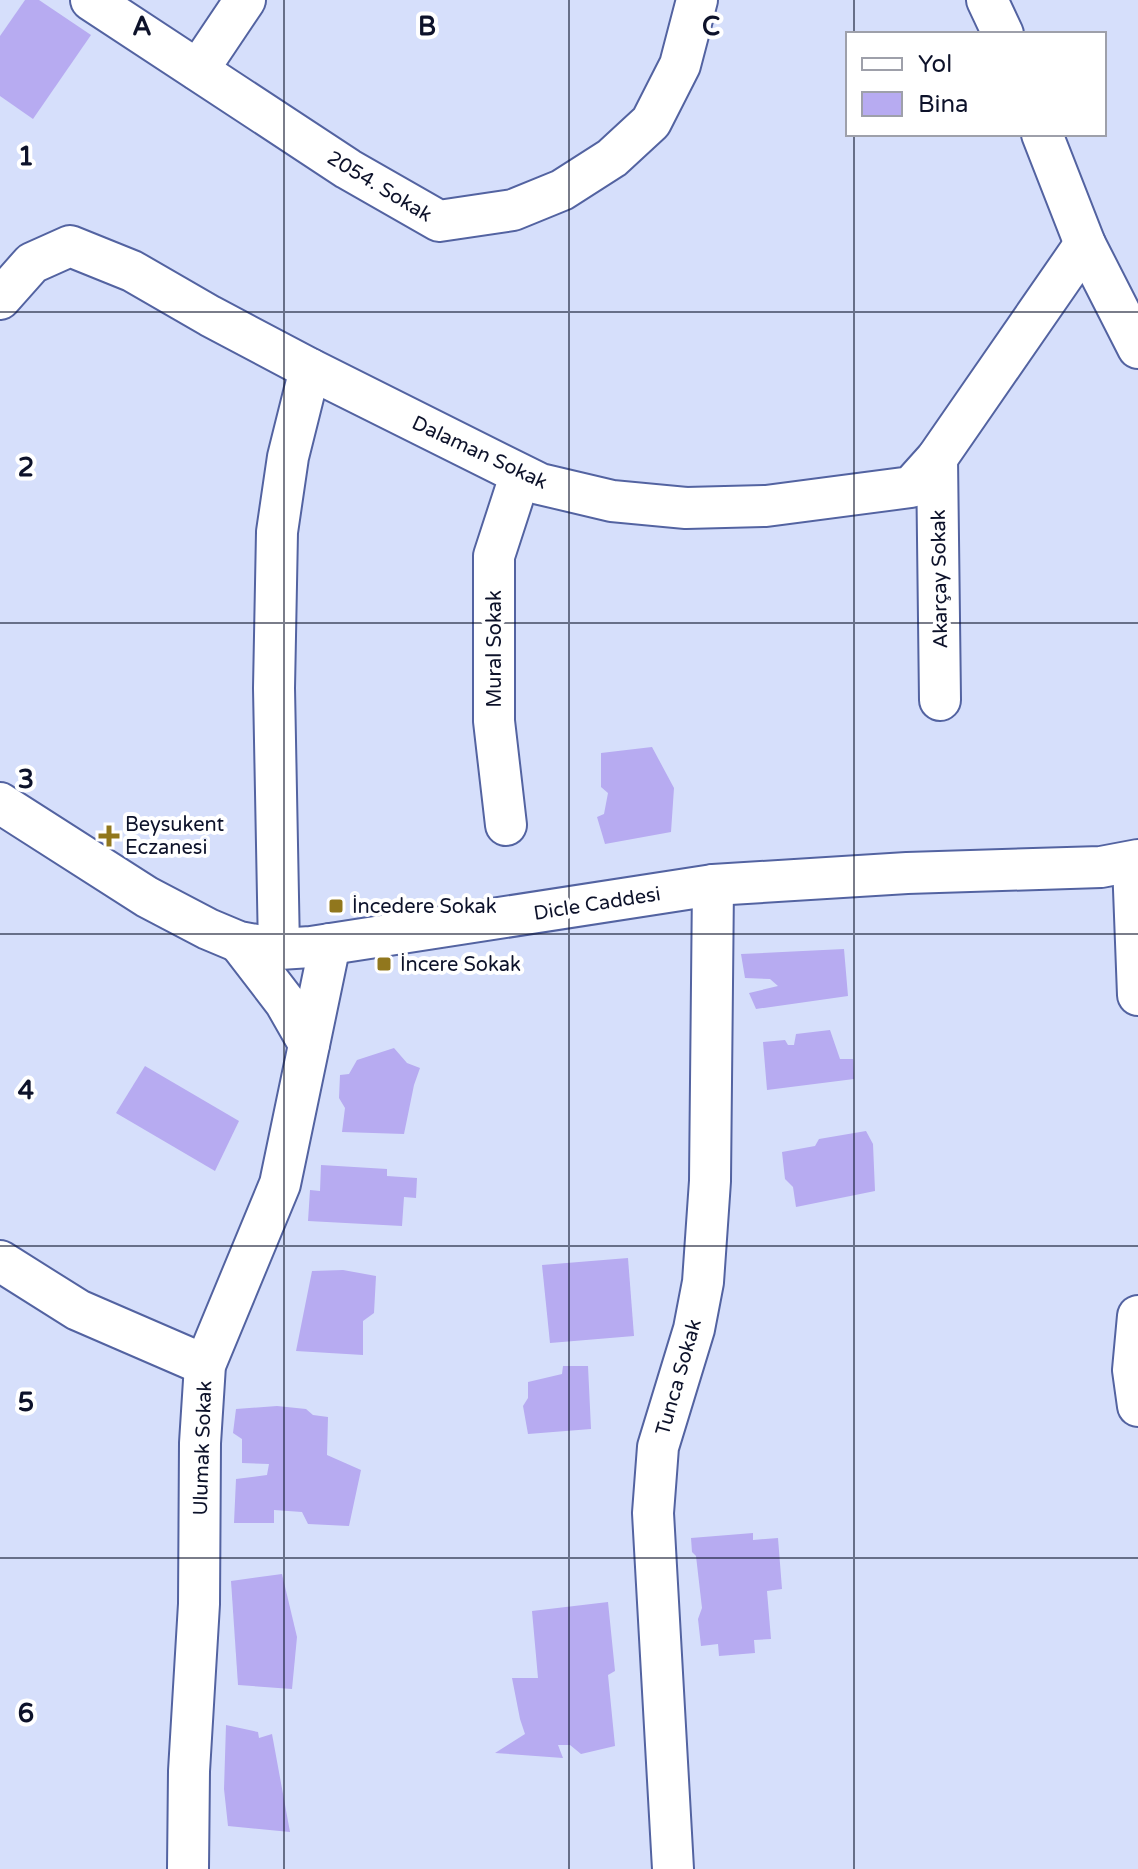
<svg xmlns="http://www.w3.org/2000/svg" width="1138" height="1869" font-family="'Varela Round',sans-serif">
<rect width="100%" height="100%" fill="#d6dffb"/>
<g fill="#b7abf1">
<polygon points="25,0 39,0 91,35 33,119 0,96 0,36"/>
<polygon points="652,747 674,788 671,832 605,844 597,817 604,814 608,793 601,787 601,753"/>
<polygon points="844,949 848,996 756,1009 749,993 778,986 770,979 745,978 741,954"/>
<polygon points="830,1030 840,1059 853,1059 854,1079 767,1090 763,1042 785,1040 788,1045 794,1045 796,1034"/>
<polygon points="394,1048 407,1063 420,1068 414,1085 404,1134 342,1132 345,1108 339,1098 340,1075 349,1074 357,1060"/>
<polygon points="145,1066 239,1121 215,1171 116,1113"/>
<polygon points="866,1131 873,1144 875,1191 796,1207 793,1187 785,1179 782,1152 815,1146 819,1139"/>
<polygon points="321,1165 387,1169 387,1176 417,1178 416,1198 404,1197 402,1226 308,1221 310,1190 320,1191"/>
<polygon points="628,1258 634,1336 550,1343 542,1265"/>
<polygon points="343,1270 376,1276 374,1313 363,1321 363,1355 296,1351 312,1271"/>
<polygon points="563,1366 588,1366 591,1429 528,1434 523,1406 528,1398 528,1382 562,1374"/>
<polygon points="277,1406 306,1409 313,1415 328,1417 327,1455 361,1470 349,1526 308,1524 302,1512 274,1510 274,1523 234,1523 236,1479 267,1475 269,1464 242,1463 242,1439 233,1433 236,1409"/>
<polygon points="753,1533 753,1540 778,1538 782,1589 767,1591 771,1639 754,1640 755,1653 719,1656 718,1644 701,1646 698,1619 702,1608 696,1556 692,1552 691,1538"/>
<polygon points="282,1574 297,1637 292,1689 238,1685 231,1581"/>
<polygon points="608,1602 615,1671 608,1675 615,1746 581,1754 570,1745 558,1745 563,1758 495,1753 525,1734 520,1719 512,1678 538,1678 532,1611"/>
<polygon points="226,1725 258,1732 259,1738 272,1734 290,1832 228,1826 224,1789"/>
</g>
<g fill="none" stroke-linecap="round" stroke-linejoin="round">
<g stroke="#5363a1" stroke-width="44">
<g id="street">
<polyline points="91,0 348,169 439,221 513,210 562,190 612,158 651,122 680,65 697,0"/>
<polyline points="987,0 1003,34"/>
<polyline points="198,70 245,0"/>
<polyline points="1042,134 1085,244 1138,348"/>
<polyline points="0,299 32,263 70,246 132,271 210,316 310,369 540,484 612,501 686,508 766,506 911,487 937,458 1085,244"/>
<polyline points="937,458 940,700"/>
<polyline points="0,803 147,897 208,929 239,942 279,949 311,947 713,885 907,873 1101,867 1138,860"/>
<polyline points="506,825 494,721 494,556 520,476"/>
<polyline points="1133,863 1138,995"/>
<polyline points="239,942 285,1002 309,1044"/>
<polyline points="279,949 274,688 277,532 288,457 310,369"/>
<polyline points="0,1261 78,1310 205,1365"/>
<polyline points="1138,1316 1133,1370 1138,1406"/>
<polyline points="188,1869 189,1771 199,1604 200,1443 205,1365 280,1184 330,944"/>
<polyline points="673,1869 653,1513 658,1447 694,1329 703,1282 710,1181 713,885"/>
</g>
</g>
<use href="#street" stroke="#fff" stroke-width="40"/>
</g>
<path fill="none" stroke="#0d122a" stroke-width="2" stroke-opacity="0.55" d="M284 0V1869M569 0V1869M854 0V34M854 134V1869M0 312H1138M0 623H1138M0 934H1138M0 1246H1138M0 1558H1138"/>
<g fill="#91771d" stroke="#fff" stroke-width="3">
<path d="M105 824h8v8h8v8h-8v8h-8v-8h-8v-8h8z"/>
<rect x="328" y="898" width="16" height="16" rx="4"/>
<rect x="376" y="956" width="16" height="16" rx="4"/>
</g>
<g text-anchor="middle" stroke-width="8" stroke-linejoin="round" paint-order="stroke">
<g font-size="20" fill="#0d122a" stroke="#fff">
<text transform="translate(380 186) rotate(31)" y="7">2054. Sokak</text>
<text transform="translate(480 452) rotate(25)" y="7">Dalaman Sokak</text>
<text transform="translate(939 579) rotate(-91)" y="7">Akarçay Sokak</text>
<text transform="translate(494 649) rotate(-90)" y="7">Mural Sokak</text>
<text transform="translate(597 903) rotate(-9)" y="7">Dicle Caddesi</text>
<text transform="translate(678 1377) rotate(-74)" y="7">Tunca Sokak</text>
<text transform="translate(202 1448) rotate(-88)" y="7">Ulumak Sokak</text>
</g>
<g font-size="20" fill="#0d122a" stroke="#fff" text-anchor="start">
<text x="125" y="831">Beysukent<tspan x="125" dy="23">Eczanesi</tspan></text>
<text x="352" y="913">İncedere Sokak</text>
<text x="400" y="971">İncere Sokak</text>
</g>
</g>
<g font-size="26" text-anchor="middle" font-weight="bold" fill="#0d122a" stroke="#fff" stroke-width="8" stroke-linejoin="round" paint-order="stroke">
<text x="142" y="35">A</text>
<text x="427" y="35">B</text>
<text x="711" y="35">C</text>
<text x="26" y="165">1</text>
<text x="26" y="476">2</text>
<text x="26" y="788">3</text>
<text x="26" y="1099">4</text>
<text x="26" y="1411">5</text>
<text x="26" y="1722">6</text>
</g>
<rect x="846" y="32" width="260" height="104" fill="#ffffff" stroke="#9ea0aa" stroke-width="2"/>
<rect x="862" y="58" width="40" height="12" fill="#ffffff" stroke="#9ea0aa" stroke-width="2"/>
<text x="918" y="72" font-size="24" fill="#0d122a">Yol</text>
<rect x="862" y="92" width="40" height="24" fill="#b7abf1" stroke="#9ea0aa" stroke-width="2"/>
<text x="918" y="112" font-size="24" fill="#0d122a">Bina</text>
</svg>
